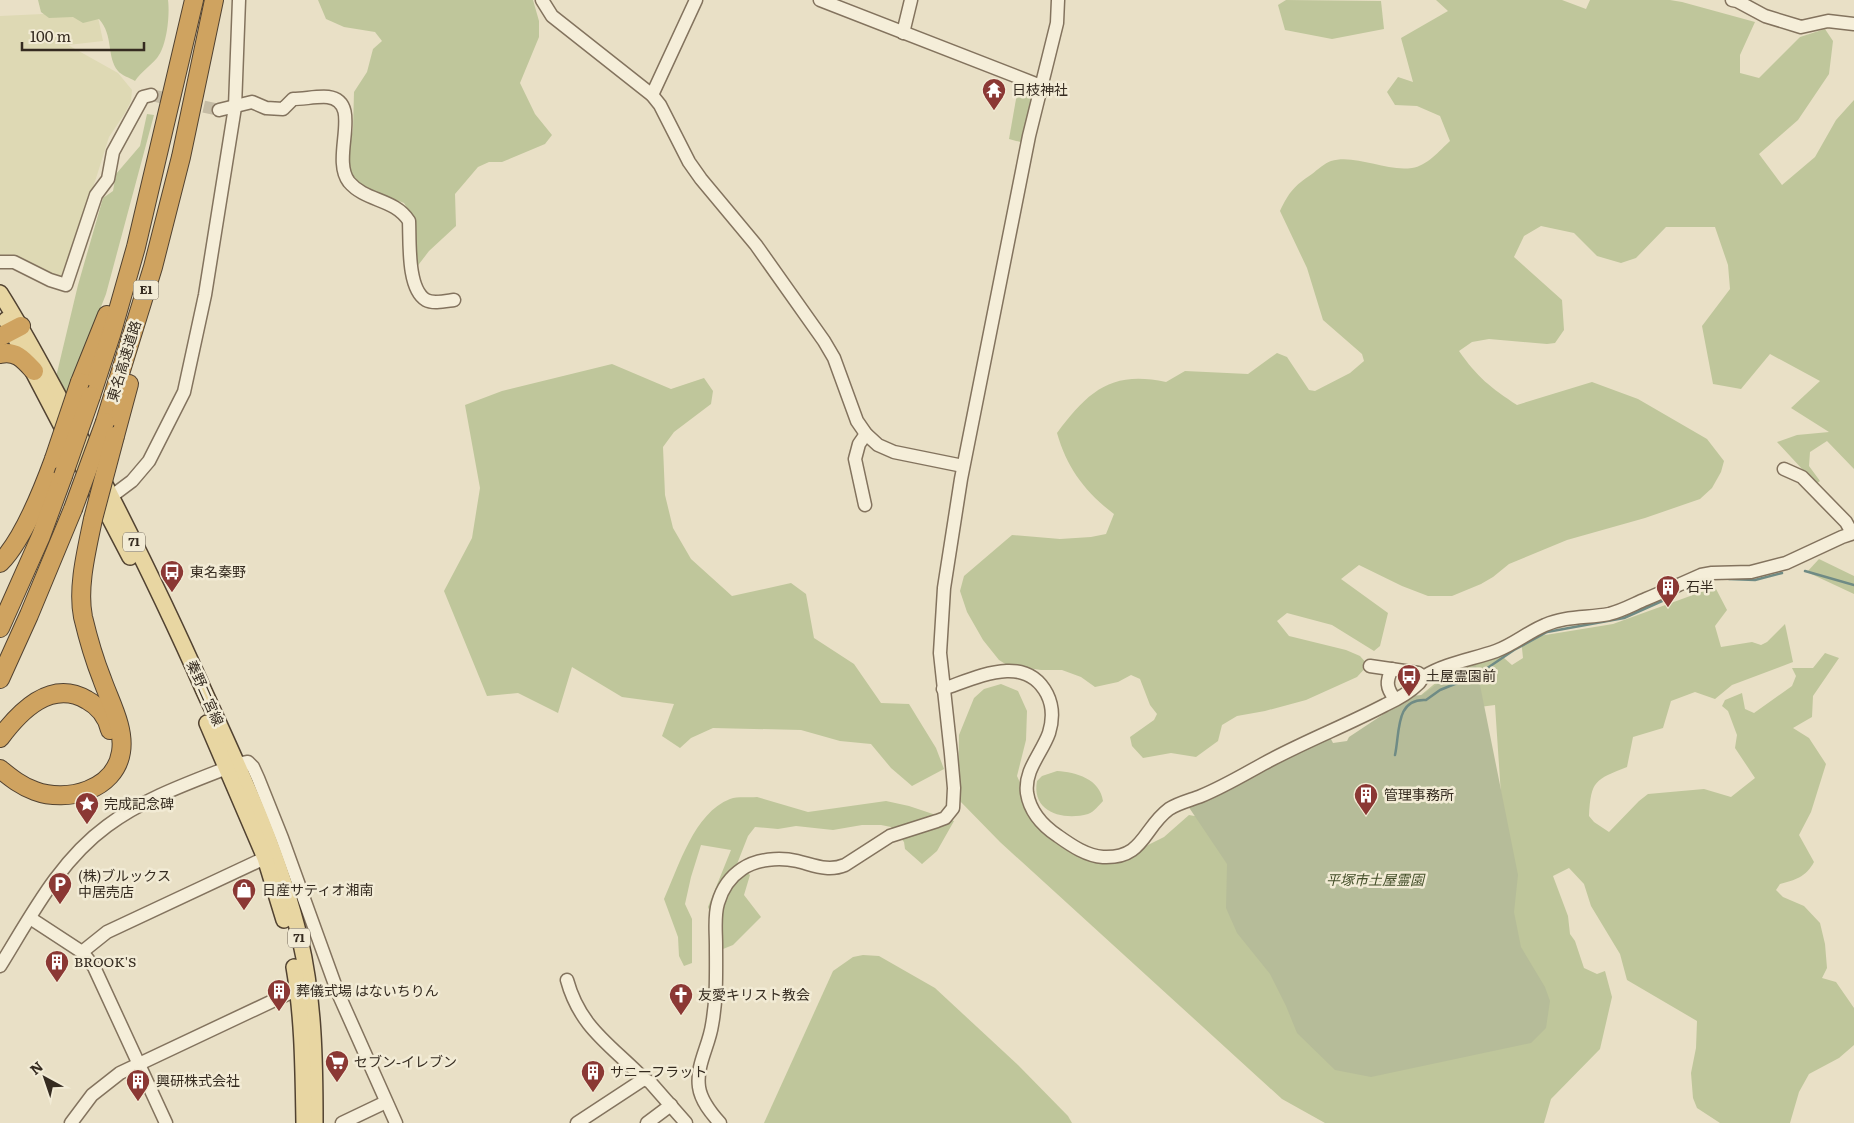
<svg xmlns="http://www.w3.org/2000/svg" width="1854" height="1123" font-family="Literata,'Noto Sans JP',serif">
<rect width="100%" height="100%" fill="#e9e0c6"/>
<polygon fill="#ded9b4" points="64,13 98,17 103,41 68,45 118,73 132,90 131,101 125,113 109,137 64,280 0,258 0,16"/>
<g fill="#bfc69b">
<path d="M38 0H168C170 15 167 46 157 58 150 66 141 72 135 81 130 78 121 75 118 71 106 56 114 36 99 19L83 23 73 17 49 18 41 12Z"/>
<polygon points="318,0 533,0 539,21 539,37 520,83 535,114 552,135 545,144 502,162 489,162 478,167 455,194 456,226 429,251 416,268 414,221 404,203 361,187 352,174 347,160 353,129 354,92 367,72 373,49 382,41 375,32 344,27 326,19"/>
<polygon points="1286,0 1381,1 1384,29 1332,39 1285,30 1278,5"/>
<path d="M1436 0H1562L1586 9 1590 0H1670L1682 2 1755 22 1740 55V73L1759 78 1800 37 1825 29 1833 41 1829 74 1798 120 1759 154 1782 185 1815 157 1836 120 1854 100V469L1827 441 1810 452 1809 466 1820 481 1816 484 1777 442 1797 435 1829 432 1791 408 1820 381 1770 354 1741 389 1713 384 1702 326 1730 289 1728 265 1715 227H1666L1636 258 1621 263 1597 256 1574 233 1541 226 1524 236 1514 257 1562 300 1564 330 1555 343 1547 344 1489 339 1472 342 1459 351C1477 377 1491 388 1517 405L1592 382 1638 399 1707 439 1724 461 1721 472 1712 488 1700 499 1645 518 1567 540 1509 564 1493 577 1481 584 1452 596H1428L1402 586 1359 565 1341 579 1388 613 1380 646 1374 651 1332 625 1287 613 1277 621 1289 636 1346 650 1360 656 1368 665 1357 677 1306 700 1265 711 1237 716 1222 725 1218 741 1196 757 1171 753 1143 758 1132 746 1130 737 1154 720 1157 714 1150 705 1140 679 1131 675 1118 682 1095 687 1081 677 1062 670H1041L1007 665 999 660 983 640 967 612 960 591 964 576 1012 535 1060 539 1091 537 1106 534 1114 514C1085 492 1067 468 1057 433 1088 391 1112 370 1166 382L1185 371 1248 374 1277 353 1287 357 1309 390 1315 391 1350 373 1364 361 1362 354 1323 320 1307 268 1280 211C1289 192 1294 186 1312 174 1317 170 1325 163 1331 161 1356 154 1386 172 1412 168 1427 166 1439 151 1450 141L1440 116 1417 106 1395 105 1387 92 1398 77 1413 82 1401 38 1448 11Z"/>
<polygon points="1019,82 1032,85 1035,91 1024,143 1009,139"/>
<polygon points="147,114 154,115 106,294 67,394 56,377 78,285 103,198 113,191 116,174 140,146"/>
<polygon points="612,364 671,389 704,378 713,391 711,404 674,432 663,447 665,495 673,528 691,559 732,596 791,583 806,594 814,638 854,664 881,703 909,704 936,748 944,769 912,786 891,768 871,744 840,741 801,730 713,728 691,738 680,748 662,736 674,704 622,697 572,667 558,713 518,693 487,696 444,591 472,538 480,488 465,405 502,391"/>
<polygon points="1819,559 1854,576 1854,594 1807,572"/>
<path d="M1715 587 1727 610 1715 626 1721 647 1752 642 1761 645 1767 642 1785 624 1793 662 1732 685 1715 699 1695 692 1671 701 1663 728 1633 737 1627 767C1595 780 1591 780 1589 816L1594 822 1609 832 1639 801 1648 794 1704 789 1731 797 1755 778 1735 748 1737 735 1728 711 1722 706 1725 700 1742 693 1745 709 1754 713 1792 686 1796 676 1792 668H1813L1825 653 1839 658 1813 696 1812 717 1793 728 1809 738 1826 764 1811 812 1799 835 1814 862C1806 877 1795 880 1780 884L1776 890 1783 897 1804 906 1820 923 1825 944 1827 968 1822 978 1836 982 1854 1008V1045L1839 1058 1809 1074 1799 1092 1790 1123H1720L1697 1108 1693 1098 1691 1073 1696 1048 1697 1021 1627 980 1620 954 1591 906 1584 884 1569 868 1553 876 1568 916 1570 934 1575 941 1584 968 1597 974 1605 971 1612 997 1600 1049 1551 1099 1544 1123H1325L1282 1099 1000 842 958 799 959 735 974 698 984 689 1001 684 1018 691 1027 711 1026 740 1017 776 1033 811 1102 857 1136 851 1164 837 1189 815 1200 817 1501 795 1495 705 1464 709 1380 729 1444 676 1495 650 1512 665 1523 658 1521 639 1613 624Z"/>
<path d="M1057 771C1076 772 1100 779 1103 801 1099 805 1094 812 1088 814 1063 821 1031 812 1037 781L1042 776Z"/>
<path d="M757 797 808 812 886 801 909 806 954 821 937 851 922 864 905 849 904 842 891 827 881 825H862L833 830 796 826 778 829 755 827 748 836 737 864 750 875 744 895 761 917 733 945 723 949 708 907 731 850 701 845 691 877 685 904 692 919V963L684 966 679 956 678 937 664 899C679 866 694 813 730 799 738 796 749 798 757 797Z"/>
<polygon points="863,955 879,956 935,988 1018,1065 1068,1116 1072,1123 764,1123 833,971 853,957"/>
</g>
<polygon fill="#b6bc99" points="1476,665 1518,875 1514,912 1521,947 1545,987 1550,1001 1546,1028 1531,1043 1371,1077 1335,1070 1297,1033 1286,1006 1270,974 1237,933 1226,908 1227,864 1188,806 1239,783 1326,739 1331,739 1333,743 1347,741 1349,737 1411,696 1422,695 1443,680 1446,675"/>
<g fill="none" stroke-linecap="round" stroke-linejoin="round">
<g stroke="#6f8b85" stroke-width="2.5">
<polyline points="1805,571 1854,585"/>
<polyline points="1729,579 1755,580 1782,573"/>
<polyline points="1693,585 1709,580"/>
<path d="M1395 755C1400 733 1395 698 1426 700L1440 690 1477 675 1514 650 1547 632 1624 618 1671 597 1683 589"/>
</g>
<polyline stroke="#c5bca5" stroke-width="12" stroke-dasharray="12 6" stroke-linecap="butt" points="151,95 219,110"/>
<g stroke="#83735e" stroke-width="15">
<g id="minor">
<polyline points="542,0 552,16 652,95 660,105 689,162 701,179 756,245 824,341 834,358 857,421 866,434 878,445 894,452 963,466"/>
<polyline points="820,0 1041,86"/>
<polyline points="1732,0 1737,1 1765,16 1801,27 1828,21 1854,24"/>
<polyline points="903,33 911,0"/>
<polyline points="652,95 696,0"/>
<path d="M219 110 252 102 266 108 283 109 293 99C304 99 317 96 328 97 364 102 330 158 349 182 366 202 394 198 409 221 410 242 407 289 426 300 433 304 446 301 454 300"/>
<polyline points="0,262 14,262 50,280 66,285 96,195 108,179 113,152 143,97 151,95"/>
<polyline points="1784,469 1802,477 1846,522 1852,533"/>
<polyline points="112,496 132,481 149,461 184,392 205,295 235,107 239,0"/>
<polyline points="865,505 855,459 859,444 866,434"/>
<polyline points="1370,666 1418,673 1424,677"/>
<path d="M1392 669C1386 681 1386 688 1395 699"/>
<path d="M943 689C976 678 1025 652 1047 694 1053 706 1053 720 1049 733 1042 753 1024 770 1027 793 1030 812 1043 826 1058 836 1072 846 1087 856 1103 857 1144 859 1143 828 1169 809 1178 803 1191 800 1201 796 1223 787 1243 775 1263 764 1303 742 1345 726 1385 705 1396 700 1410 692 1419 683 1422 679 1421 679 1425 676 1446 663 1474 659 1496 651 1513 645 1528 632 1545 625 1565 616 1588 618 1609 614 1622 611 1634 604 1646 599 1665 591 1683 583 1701 575L1712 573 1751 572 1786 563 1842 537 1854 533"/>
<polyline points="30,918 82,952 94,967 166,1123"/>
<polyline points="82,952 107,932 265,858"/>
<path d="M0 966C31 916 59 861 107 826 144 798 194 781 237 764L248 762 253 767 258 778 282 838 338 993 396 1123"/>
<path d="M567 980C580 1028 611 1045 644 1079L650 1082 686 1123"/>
<polyline points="71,1123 92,1095 120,1073 298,989"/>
<polyline points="342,1123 386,1102"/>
<polyline points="577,1123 644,1079"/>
<polyline points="647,1123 671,1105"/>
<path d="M720 1123C711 1113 701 1101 699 1087 696 1065 709 1046 712 1025 717 998 716 971 716 945 716 931 714 916 718 903 722 889 730 877 742 869 757 859 779 857 797 861 814 865 828 872 845 865L890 836 937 821 945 818 953 808 954 788 951 754 940 653 944 588 961 479 1029 136 1057 23 1058 0"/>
</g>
</g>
<g stroke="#514231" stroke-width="18">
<g id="major">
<path d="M0 293C26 334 48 377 71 419 118 508 163 598 204 691 241 772 279 852 300 939 314 999 315 1061 315 1123"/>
<polyline points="6,320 130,557"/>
<polyline points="207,723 265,858 284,920"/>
<path d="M294 967C303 1019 303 1070 304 1123"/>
</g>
</g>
<g stroke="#514231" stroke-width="20">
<g id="highway">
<polyline points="0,337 21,326"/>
<path d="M0 354C16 350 24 360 34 371"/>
<polyline points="80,382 107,315"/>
<polyline points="91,396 111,335 136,247 194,0"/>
<polyline points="105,422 153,267 181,157 214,0"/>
<polyline points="115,436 129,384"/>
<path d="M0 563C22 541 43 489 54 459"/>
<polyline points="0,628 41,536 63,476"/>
<polyline points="0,679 29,615 73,509"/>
<path d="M0 738C20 711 51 679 87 700 100 707 107 717 110 730"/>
<path d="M0 769C11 778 21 786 35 791 67 803 115 790 121 752 125 728 110 702 102 679 94 659 88 638 83 617 77 587 87 549 93 519"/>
</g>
</g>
<use href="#minor" stroke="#f5eed9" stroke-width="12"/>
<use href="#major" stroke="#e8d6a2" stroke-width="15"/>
<use href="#highway" stroke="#cfa360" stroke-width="18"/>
<g stroke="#514231" stroke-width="20" stroke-linecap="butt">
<g id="highway-bridge">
<polyline points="54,459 80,382"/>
<polyline points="63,476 91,396"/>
<polyline points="73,509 105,422"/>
<polyline points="93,519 115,436"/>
</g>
</g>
<use href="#highway-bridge" stroke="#cfa360" stroke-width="18"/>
</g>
<defs>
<g id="temple-pin" transform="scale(1.25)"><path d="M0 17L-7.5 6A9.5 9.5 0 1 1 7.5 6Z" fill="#8b3834" stroke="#f2ebd5"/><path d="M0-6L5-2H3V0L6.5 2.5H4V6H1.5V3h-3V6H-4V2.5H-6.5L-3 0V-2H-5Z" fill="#fff"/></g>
<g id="bus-pin" transform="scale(1.25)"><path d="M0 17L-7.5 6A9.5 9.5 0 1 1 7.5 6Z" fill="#8b3834" stroke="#f2ebd5"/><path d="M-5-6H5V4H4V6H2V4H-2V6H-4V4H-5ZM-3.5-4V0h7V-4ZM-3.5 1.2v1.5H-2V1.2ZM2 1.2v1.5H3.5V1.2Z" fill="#fff"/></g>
<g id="building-pin" transform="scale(1.25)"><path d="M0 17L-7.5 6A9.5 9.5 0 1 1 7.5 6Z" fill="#8b3834" stroke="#f2ebd5"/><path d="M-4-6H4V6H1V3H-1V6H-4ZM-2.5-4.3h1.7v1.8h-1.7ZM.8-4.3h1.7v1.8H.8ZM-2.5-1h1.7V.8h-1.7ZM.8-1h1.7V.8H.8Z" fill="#fff"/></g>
<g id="sight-pin" transform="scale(1.25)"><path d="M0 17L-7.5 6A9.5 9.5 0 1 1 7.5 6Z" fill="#8b3834" stroke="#f2ebd5"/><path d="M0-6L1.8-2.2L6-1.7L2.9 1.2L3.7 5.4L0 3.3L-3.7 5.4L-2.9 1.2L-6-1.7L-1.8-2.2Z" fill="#fff"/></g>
<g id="parking-pin" transform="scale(1.25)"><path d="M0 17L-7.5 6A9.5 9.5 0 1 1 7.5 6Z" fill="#8b3834" stroke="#f2ebd5"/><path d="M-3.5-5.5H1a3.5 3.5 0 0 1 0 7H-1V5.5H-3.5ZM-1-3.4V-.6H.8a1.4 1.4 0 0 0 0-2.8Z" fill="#fff"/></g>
<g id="shop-pin" transform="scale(1.25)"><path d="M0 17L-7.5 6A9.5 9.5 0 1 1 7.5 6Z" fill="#8b3834" stroke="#f2ebd5"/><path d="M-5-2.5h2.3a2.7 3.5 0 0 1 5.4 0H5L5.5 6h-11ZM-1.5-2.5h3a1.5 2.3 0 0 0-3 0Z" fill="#fff"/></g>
<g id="church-pin" transform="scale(1.25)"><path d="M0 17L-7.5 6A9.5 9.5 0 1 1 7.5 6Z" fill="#8b3834" stroke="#f2ebd5"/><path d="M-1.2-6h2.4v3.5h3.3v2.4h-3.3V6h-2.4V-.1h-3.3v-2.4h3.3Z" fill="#fff"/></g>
<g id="supermarket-pin" transform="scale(1.25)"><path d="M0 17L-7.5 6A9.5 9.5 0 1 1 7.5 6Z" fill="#8b3834" stroke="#f2ebd5"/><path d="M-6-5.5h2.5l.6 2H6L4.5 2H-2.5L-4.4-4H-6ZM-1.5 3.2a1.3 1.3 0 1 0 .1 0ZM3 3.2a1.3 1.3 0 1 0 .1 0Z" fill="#fff"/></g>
</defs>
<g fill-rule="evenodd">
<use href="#temple-pin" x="994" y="90"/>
<use href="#bus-pin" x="172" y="572"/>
<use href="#building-pin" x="1668" y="587"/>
<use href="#bus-pin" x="1409" y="676"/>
<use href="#building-pin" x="1366" y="795"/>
<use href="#sight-pin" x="87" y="804"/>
<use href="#parking-pin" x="60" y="884"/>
<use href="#shop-pin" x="244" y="890"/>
<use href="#building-pin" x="57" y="962"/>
<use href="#building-pin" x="279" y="991"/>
<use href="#church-pin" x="681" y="995"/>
<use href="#supermarket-pin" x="337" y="1062"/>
<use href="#building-pin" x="593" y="1072"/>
<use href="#building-pin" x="138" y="1081"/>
</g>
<g text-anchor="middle" stroke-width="5" stroke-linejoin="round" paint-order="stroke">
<g fill="#f2ebd5" stroke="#6e6556" stroke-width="1">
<rect x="133.5" y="280.5" width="25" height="19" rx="4"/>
<rect x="123" y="532.5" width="22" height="19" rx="4"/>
<rect x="288" y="928.5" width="22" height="19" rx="4"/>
</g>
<g font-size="12" font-weight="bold" fill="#352b20">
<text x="146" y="294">E1</text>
<text x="134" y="546">71</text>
<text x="299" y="942">71</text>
</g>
<g font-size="14" fill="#352b20" stroke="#f2ebd5" text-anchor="start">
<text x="1012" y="95">日枝神社</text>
<text x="190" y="577">東名秦野</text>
<text x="1686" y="592">石半</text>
<text x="1426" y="681">土屋霊園前</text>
<text x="1384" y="800">管理事務所</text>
<text x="104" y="809">完成記念碑</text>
<text x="78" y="881">(株)ブルックス<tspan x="78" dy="16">中居売店</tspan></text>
<text x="262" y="895">日産サティオ湘南</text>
<text x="74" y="967">BROOK'S</text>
<text x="296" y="996">葬儀式場 はないちりん</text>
<text x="698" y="1000">友愛キリスト教会</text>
<text x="354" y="1067">セブン-イレブン</text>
<text x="610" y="1077">サニーフラット</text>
<text x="156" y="1086">興研株式会社</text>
</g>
<g font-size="14" fill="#352b20" stroke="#f2ebd5">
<text transform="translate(124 361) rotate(-73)" y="5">東名高速道路</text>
<text transform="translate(205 693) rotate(66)" y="5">秦野二宮線</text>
</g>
<g font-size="14" font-style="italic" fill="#444f29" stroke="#f2ebd5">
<text x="1375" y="885">平塚市土屋霊園</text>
</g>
</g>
<g transform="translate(45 1078) rotate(320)" stroke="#f2ebd5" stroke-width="4" paint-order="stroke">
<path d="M0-4L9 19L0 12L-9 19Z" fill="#352b20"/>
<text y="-8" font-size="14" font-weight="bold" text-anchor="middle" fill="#352b20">N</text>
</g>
<path d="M22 42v8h122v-8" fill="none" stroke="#352b20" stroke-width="2.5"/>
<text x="30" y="42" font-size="15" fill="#352b20" stroke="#f2ebd5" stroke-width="4" paint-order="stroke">100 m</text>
</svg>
